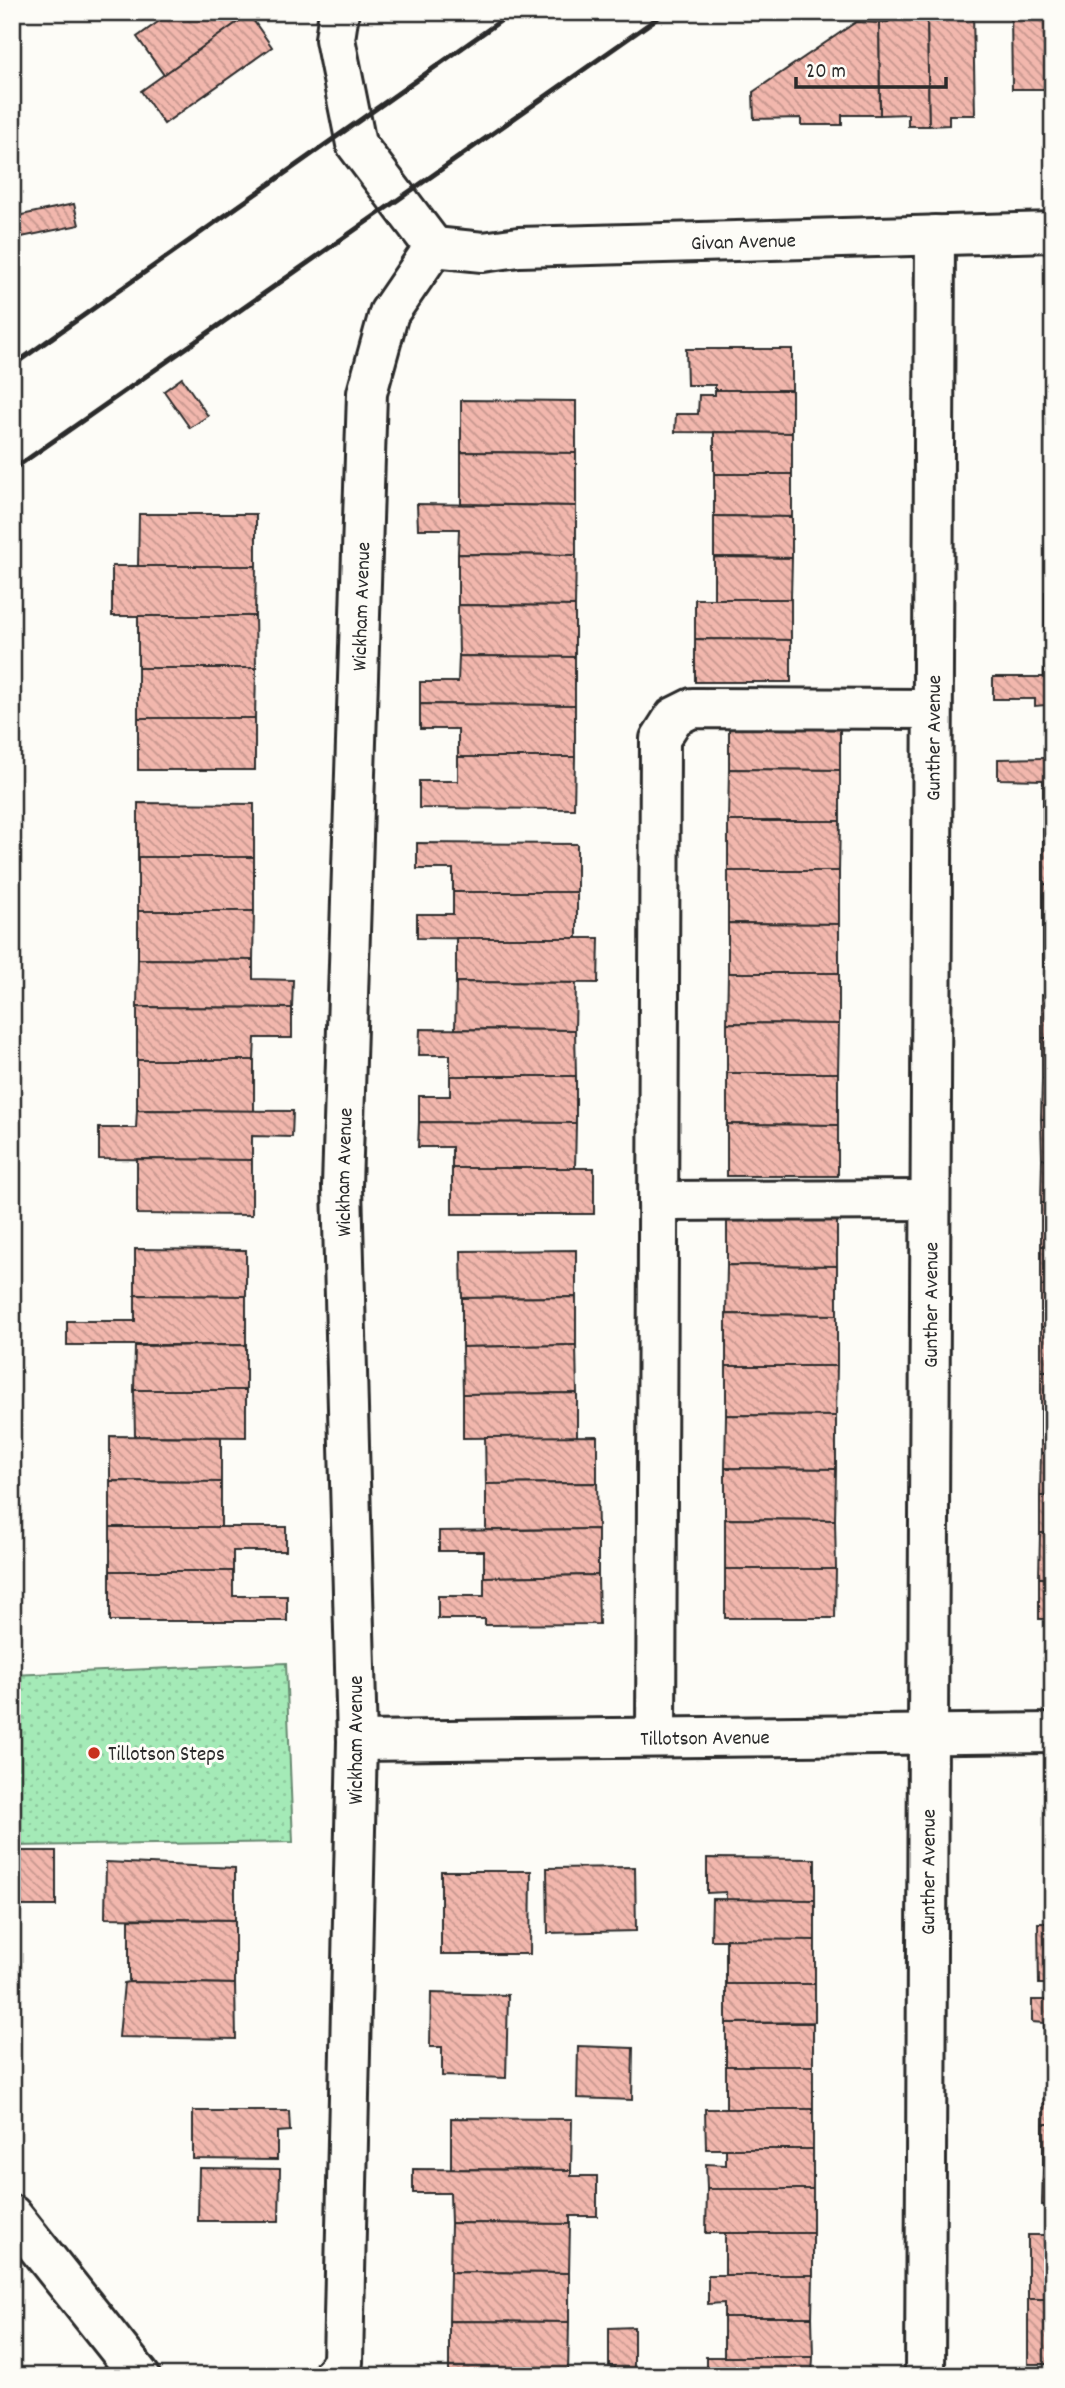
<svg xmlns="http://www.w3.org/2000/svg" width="1065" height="2388" font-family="Dekko,sans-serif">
<defs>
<pattern id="park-dots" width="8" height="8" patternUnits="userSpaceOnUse" patternTransform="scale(1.75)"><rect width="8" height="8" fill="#a4eab7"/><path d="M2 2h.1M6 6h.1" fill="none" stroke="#8dc99e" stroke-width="1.8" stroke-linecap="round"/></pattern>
<pattern id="building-back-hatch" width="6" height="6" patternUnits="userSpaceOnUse" patternTransform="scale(1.75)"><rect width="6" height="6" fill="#f2b7ad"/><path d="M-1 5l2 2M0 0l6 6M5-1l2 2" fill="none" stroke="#c4958d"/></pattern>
</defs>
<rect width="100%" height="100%" fill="#fdfcf7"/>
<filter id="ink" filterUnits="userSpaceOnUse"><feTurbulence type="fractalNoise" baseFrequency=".0143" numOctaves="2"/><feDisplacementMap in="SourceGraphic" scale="14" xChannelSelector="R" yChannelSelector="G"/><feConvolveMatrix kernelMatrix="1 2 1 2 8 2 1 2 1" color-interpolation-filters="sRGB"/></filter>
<g filter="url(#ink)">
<polygon fill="url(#park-dots)" stroke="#688a71" stroke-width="2" points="286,1663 293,1842 12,1846 12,1675"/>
<g fill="url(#building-back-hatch)" stroke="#2b2b2b" stroke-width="2">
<polygon points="172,12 252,12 164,75 137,37"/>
<polygon points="901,12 927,12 929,126 908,126 908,114 880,115 879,23 888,22"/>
<polygon points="927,12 973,12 975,115 949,115 949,125 929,126"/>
<polygon points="1011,12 1053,12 1053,89 1012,89"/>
<polygon points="249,14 272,47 164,124 141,91"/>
<polygon points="856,22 879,23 880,115 842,115 842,125 801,125 801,118 754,119 753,92"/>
<polygon points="74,204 79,225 12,239 12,217"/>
<rect x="1047" y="344" width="6" height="41"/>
<polygon points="686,349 792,349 792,390 715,390 715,385 687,385"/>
<polygon points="182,378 208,416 190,428 164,391"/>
<rect x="1047" y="385" width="6" height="43"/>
<polygon points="715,390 792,390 792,433 675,432 676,414 698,414 699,395 715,395"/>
<polygon points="461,400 576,401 576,453 461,452"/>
<rect x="1047" y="428" width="6" height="38"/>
<polygon points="714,432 792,433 792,474 714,474"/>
<polygon points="461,452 576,453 576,506 461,504"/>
<rect x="1047" y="466" width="6" height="45"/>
<polygon points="714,474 792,474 792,517 714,516"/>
<polygon points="417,504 576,506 576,555 458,554 459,529 418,529"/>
<polygon points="1047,511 1053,511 1053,549 1046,549"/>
<polygon points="139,514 256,514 256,566 138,566"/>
<polygon points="714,516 792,517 792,558 714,557"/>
<rect x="1046" y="549" width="7" height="43"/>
<polygon points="458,554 576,555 575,606 458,605"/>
<polygon points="714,557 792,558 791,599 714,599"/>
<polygon points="112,566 256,566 255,616 112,616"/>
<rect x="1045" y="592" width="8" height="42"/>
<polygon points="695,599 791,599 791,640 695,639"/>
<polygon points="458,605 575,606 575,657 459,656"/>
<polygon points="138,616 255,616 256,668 138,668"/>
<polygon points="1045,634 1053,634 1053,677 1044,677"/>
<polygon points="695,639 791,640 791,682 695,682"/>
<polygon points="459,656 575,657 575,705 420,704 420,682 458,682"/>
<polygon points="138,668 256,668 255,718 138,718"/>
<polygon points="993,677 1053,677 1053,716 1045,716 1045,705 1035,706 1035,699 993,699"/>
<polygon points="420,704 575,705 575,757 458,757 458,729 420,729"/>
<polygon points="1045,716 1053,716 1053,758 1044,758"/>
<rect x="138" y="718" width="117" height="52"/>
<polygon points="729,719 840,719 840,770 729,769"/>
<polygon points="458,757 575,757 574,809 419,808 419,781 458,781"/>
<polygon points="1044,758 1053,758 1053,800 1043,800 1043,780 998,779 998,759"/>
<polygon points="729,769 840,770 840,821 728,821"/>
<rect x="1043" y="800" width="10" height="41"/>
<polygon points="138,803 254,804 254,857 138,857"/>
<polygon points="728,821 840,821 839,871 728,871"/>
<polygon points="1043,841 1053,841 1053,885 1043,884"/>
<polygon points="417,843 577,844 577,892 453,892 453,869 417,869"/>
<rect x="138" y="857" width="116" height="54"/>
<polygon points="728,871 839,871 839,924 728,923"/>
<polygon points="1043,884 1053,885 1053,927 1043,927"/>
<polygon points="453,892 577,892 577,939 417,938 417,914 453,914"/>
<polygon points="138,911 254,911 253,960 138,959"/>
<polygon points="728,923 839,924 839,973 728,973"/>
<rect x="1043" y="927" width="10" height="40"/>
<polygon points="456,938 599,938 598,983 456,982"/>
<polygon points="138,959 253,960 253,979 293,980 292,1008 137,1007"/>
<polygon points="728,973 839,973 839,1024 727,1023"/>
<polygon points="456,982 576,983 575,1030 455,1029"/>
<rect x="1042" y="995" width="11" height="43"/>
<polygon points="137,1007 292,1008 292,1038 255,1038 254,1060 137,1060"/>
<polygon points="727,1023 839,1024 838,1073 727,1073"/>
<polygon points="420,1029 575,1030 576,1076 450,1076 450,1055 419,1055"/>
<rect x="1042" y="1038" width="11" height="41"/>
<polygon points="137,1060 254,1060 254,1111 137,1110"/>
<polygon points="727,1073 838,1073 838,1125 727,1124"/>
<polygon points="450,1076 576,1076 576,1123 419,1122 419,1096 450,1096"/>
<polygon points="1042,1079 1053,1079 1053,1119 1041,1119"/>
<polygon points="137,1110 293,1111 292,1137 252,1136 252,1160 99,1159 99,1128 136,1128"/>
<polygon points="1041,1119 1053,1119 1053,1159 1042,1159"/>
<polygon points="419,1122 576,1123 575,1169 452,1168 452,1147 418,1147"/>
<polygon points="727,1124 838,1125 838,1176 727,1176"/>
<polygon points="137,1159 252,1160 252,1215 137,1214"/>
<polygon points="1042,1159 1053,1159 1053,1203 1041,1203"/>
<rect x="452" y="1168" width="142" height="46"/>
<rect x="1041" y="1203" width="12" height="43"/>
<polygon points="727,1213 837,1214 837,1266 727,1265"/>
<rect x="1041" y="1246" width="12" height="40"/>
<polygon points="135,1249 246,1250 246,1296 135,1295"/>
<polygon points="576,1250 576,1297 462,1298 461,1251"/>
<polygon points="727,1265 837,1266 837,1315 726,1314"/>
<rect x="1041" y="1286" width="12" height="41"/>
<polygon points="135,1295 246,1296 246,1345 67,1345 67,1321 135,1321"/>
<polygon points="576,1297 576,1345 462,1347 462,1298"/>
<polygon points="726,1314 837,1315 837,1366 726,1366"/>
<rect x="1041" y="1327" width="12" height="44"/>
<polygon points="246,1345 246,1390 134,1390 135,1346"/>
<polygon points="576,1345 577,1393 463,1394 462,1347"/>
<polygon points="726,1366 837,1366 836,1416 726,1415"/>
<rect x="1041" y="1371" width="12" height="39"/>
<polygon points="134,1390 246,1390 246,1437 135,1436"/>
<polygon points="577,1393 577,1437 463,1438 463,1394"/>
<rect x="1041" y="1410" width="12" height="43"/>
<polygon points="726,1415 836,1416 836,1469 725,1468"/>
<polygon points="110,1436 221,1437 221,1482 110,1481"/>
<polygon points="597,1436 597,1483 486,1484 485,1437"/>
<polygon points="1041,1453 1053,1453 1053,1496 1040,1496"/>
<polygon points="725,1468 836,1469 835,1520 725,1519"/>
<polygon points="110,1481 221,1482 221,1527 110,1527"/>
<polygon points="597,1483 598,1529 486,1530 486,1484"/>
<rect x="1040" y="1496" width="13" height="37"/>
<polygon points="725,1519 835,1520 836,1569 725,1569"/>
<polygon points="110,1527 286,1527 286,1551 233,1551 233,1571 110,1571"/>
<polygon points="598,1529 598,1575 484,1577 484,1551 439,1551 439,1531"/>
<polygon points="1040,1533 1053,1533 1053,1578 1039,1578"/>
<polygon points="725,1569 836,1569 835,1618 725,1618"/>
<polygon points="110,1571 233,1571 233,1596 287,1596 287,1621 110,1621"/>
<polygon points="598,1575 599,1624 485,1625 485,1619 438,1619 438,1596 484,1596 484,1577"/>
<rect x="1039" y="1578" width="14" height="41"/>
<rect x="12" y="1851" width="44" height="55"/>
<polygon points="707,1858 815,1859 815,1900 726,1900 726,1892 707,1893"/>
<polygon points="106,1862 235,1868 235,1920 105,1918"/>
<polygon points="635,1867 636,1931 548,1933 547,1868"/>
<polygon points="441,1871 531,1871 530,1954 441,1954"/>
<polygon points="712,1899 815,1900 815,1940 711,1940"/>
<polygon points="129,1919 235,1920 235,1984 129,1982"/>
<polygon points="1038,1923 1053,1923 1053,1984 1039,1984"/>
<polygon points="726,1939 815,1940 815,1984 726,1984"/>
<polygon points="129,1982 235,1984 236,2039 119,2037 124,1983"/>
<polygon points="726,1984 815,1984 815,2022 726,2023"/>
<polygon points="431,1993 508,1995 506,2078 442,2076 442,2047 430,2047"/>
<polygon points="1032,2000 1053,2000 1053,2040 1044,2040 1044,2023 1032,2022"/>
<rect x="726" y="2023" width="87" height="43"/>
<rect x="1044" y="2040" width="9" height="41"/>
<polygon points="578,2046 633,2048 632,2100 577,2098"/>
<rect x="726" y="2066" width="87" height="43"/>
<polygon points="1044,2081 1053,2081 1053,2124 1043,2124"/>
<polygon points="705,2109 813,2109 813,2149 706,2149"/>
<polygon points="193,2111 289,2111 290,2131 277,2132 277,2160 193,2159"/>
<polygon points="451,2118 572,2119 571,2170 451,2169"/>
<rect x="1043" y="2124" width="10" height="40"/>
<polygon points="726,2149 813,2149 813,2189 707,2189 706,2164 726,2165"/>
<polygon points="1043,2164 1053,2164 1053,2205 1042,2205"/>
<polygon points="199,2168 280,2169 279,2221 198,2221"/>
<polygon points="413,2169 571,2170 571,2176 597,2176 597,2216 570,2216 570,2224 451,2223 450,2193 413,2193"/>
<polygon points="707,2189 813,2189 813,2233 706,2233"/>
<polygon points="451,2223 570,2224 569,2273 450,2272"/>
<rect x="725" y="2233" width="88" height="42"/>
<rect x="1028" y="2235" width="25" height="64"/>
<polygon points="450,2272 569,2273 569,2322 449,2321"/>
<polygon points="708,2275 813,2275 812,2317 724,2317 724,2303 708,2304"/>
<rect x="1028" y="2299" width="25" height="65"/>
<polygon points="724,2317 812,2317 813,2357 724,2357"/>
<polygon points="449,2321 569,2322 568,2374 449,2373"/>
<polygon points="634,2327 634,2376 615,2376 615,2366 609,2366 609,2328"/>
<polygon points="706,2357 813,2357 812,2376 706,2376"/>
</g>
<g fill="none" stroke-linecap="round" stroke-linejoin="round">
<g stroke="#2b2b2b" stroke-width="44">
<g id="minor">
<polyline points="339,12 335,39 356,144 434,247"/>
<path id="s1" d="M434 247 483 252 519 247 1053 232"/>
<polyline points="658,1201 930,1200"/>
<polyline points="656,1737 660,739 674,717 692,708 932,709"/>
<path id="s2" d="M357 1741 1053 1733"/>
<polyline points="12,2215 140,2376"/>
<path id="s3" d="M332 2376 343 2362 357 1741 342 1186 367 393 389 313 434 247"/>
<path id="s4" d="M925 2376 935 235"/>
</g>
</g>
<use href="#minor" stroke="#fdfcf7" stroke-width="38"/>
<g stroke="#2b2b2b" stroke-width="5">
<polyline points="12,366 513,12"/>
<polyline points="12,470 666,12"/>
</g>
</g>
</g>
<circle fill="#c8321e" stroke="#fdfcf7" stroke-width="2.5" cx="94" cy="1753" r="7"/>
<g text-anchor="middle" stroke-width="6" stroke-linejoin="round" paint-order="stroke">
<g font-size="21" fill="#2b2b2b" stroke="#fdfcf7">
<text dy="7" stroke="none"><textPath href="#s1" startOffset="310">Givan Avenue</textPath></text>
<text dy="7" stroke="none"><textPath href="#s3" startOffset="1774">Wickham Avenue</textPath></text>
<text dy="7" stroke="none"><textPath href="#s4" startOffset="1638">Gunther Avenue</textPath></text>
<text dy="7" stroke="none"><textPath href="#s3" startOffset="1208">Wickham Avenue</textPath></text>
<text dy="7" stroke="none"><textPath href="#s4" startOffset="1071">Gunther Avenue</textPath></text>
<text dy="7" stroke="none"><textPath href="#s2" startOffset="348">Tillotson Avenue</textPath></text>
<text transform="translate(355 1740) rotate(-90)" y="7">Wickham Avenue</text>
<text dy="7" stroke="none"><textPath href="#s4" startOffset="504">Gunther Avenue</textPath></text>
</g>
<g font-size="21" fill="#2b2b2b" stroke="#fdfcf7" text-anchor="start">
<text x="108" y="1760">Tillotson Steps</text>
</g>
</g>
<rect width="1065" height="2388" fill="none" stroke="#fdfcf7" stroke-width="42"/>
<rect x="21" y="21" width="1023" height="2346" fill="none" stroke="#2b2b2b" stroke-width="2.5" filter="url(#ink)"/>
<path d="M796 77v10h150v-10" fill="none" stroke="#2b2b2b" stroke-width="3.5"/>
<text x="806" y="77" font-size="21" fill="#2b2b2b" stroke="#fdfcf7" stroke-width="5" paint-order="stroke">20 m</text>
</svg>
